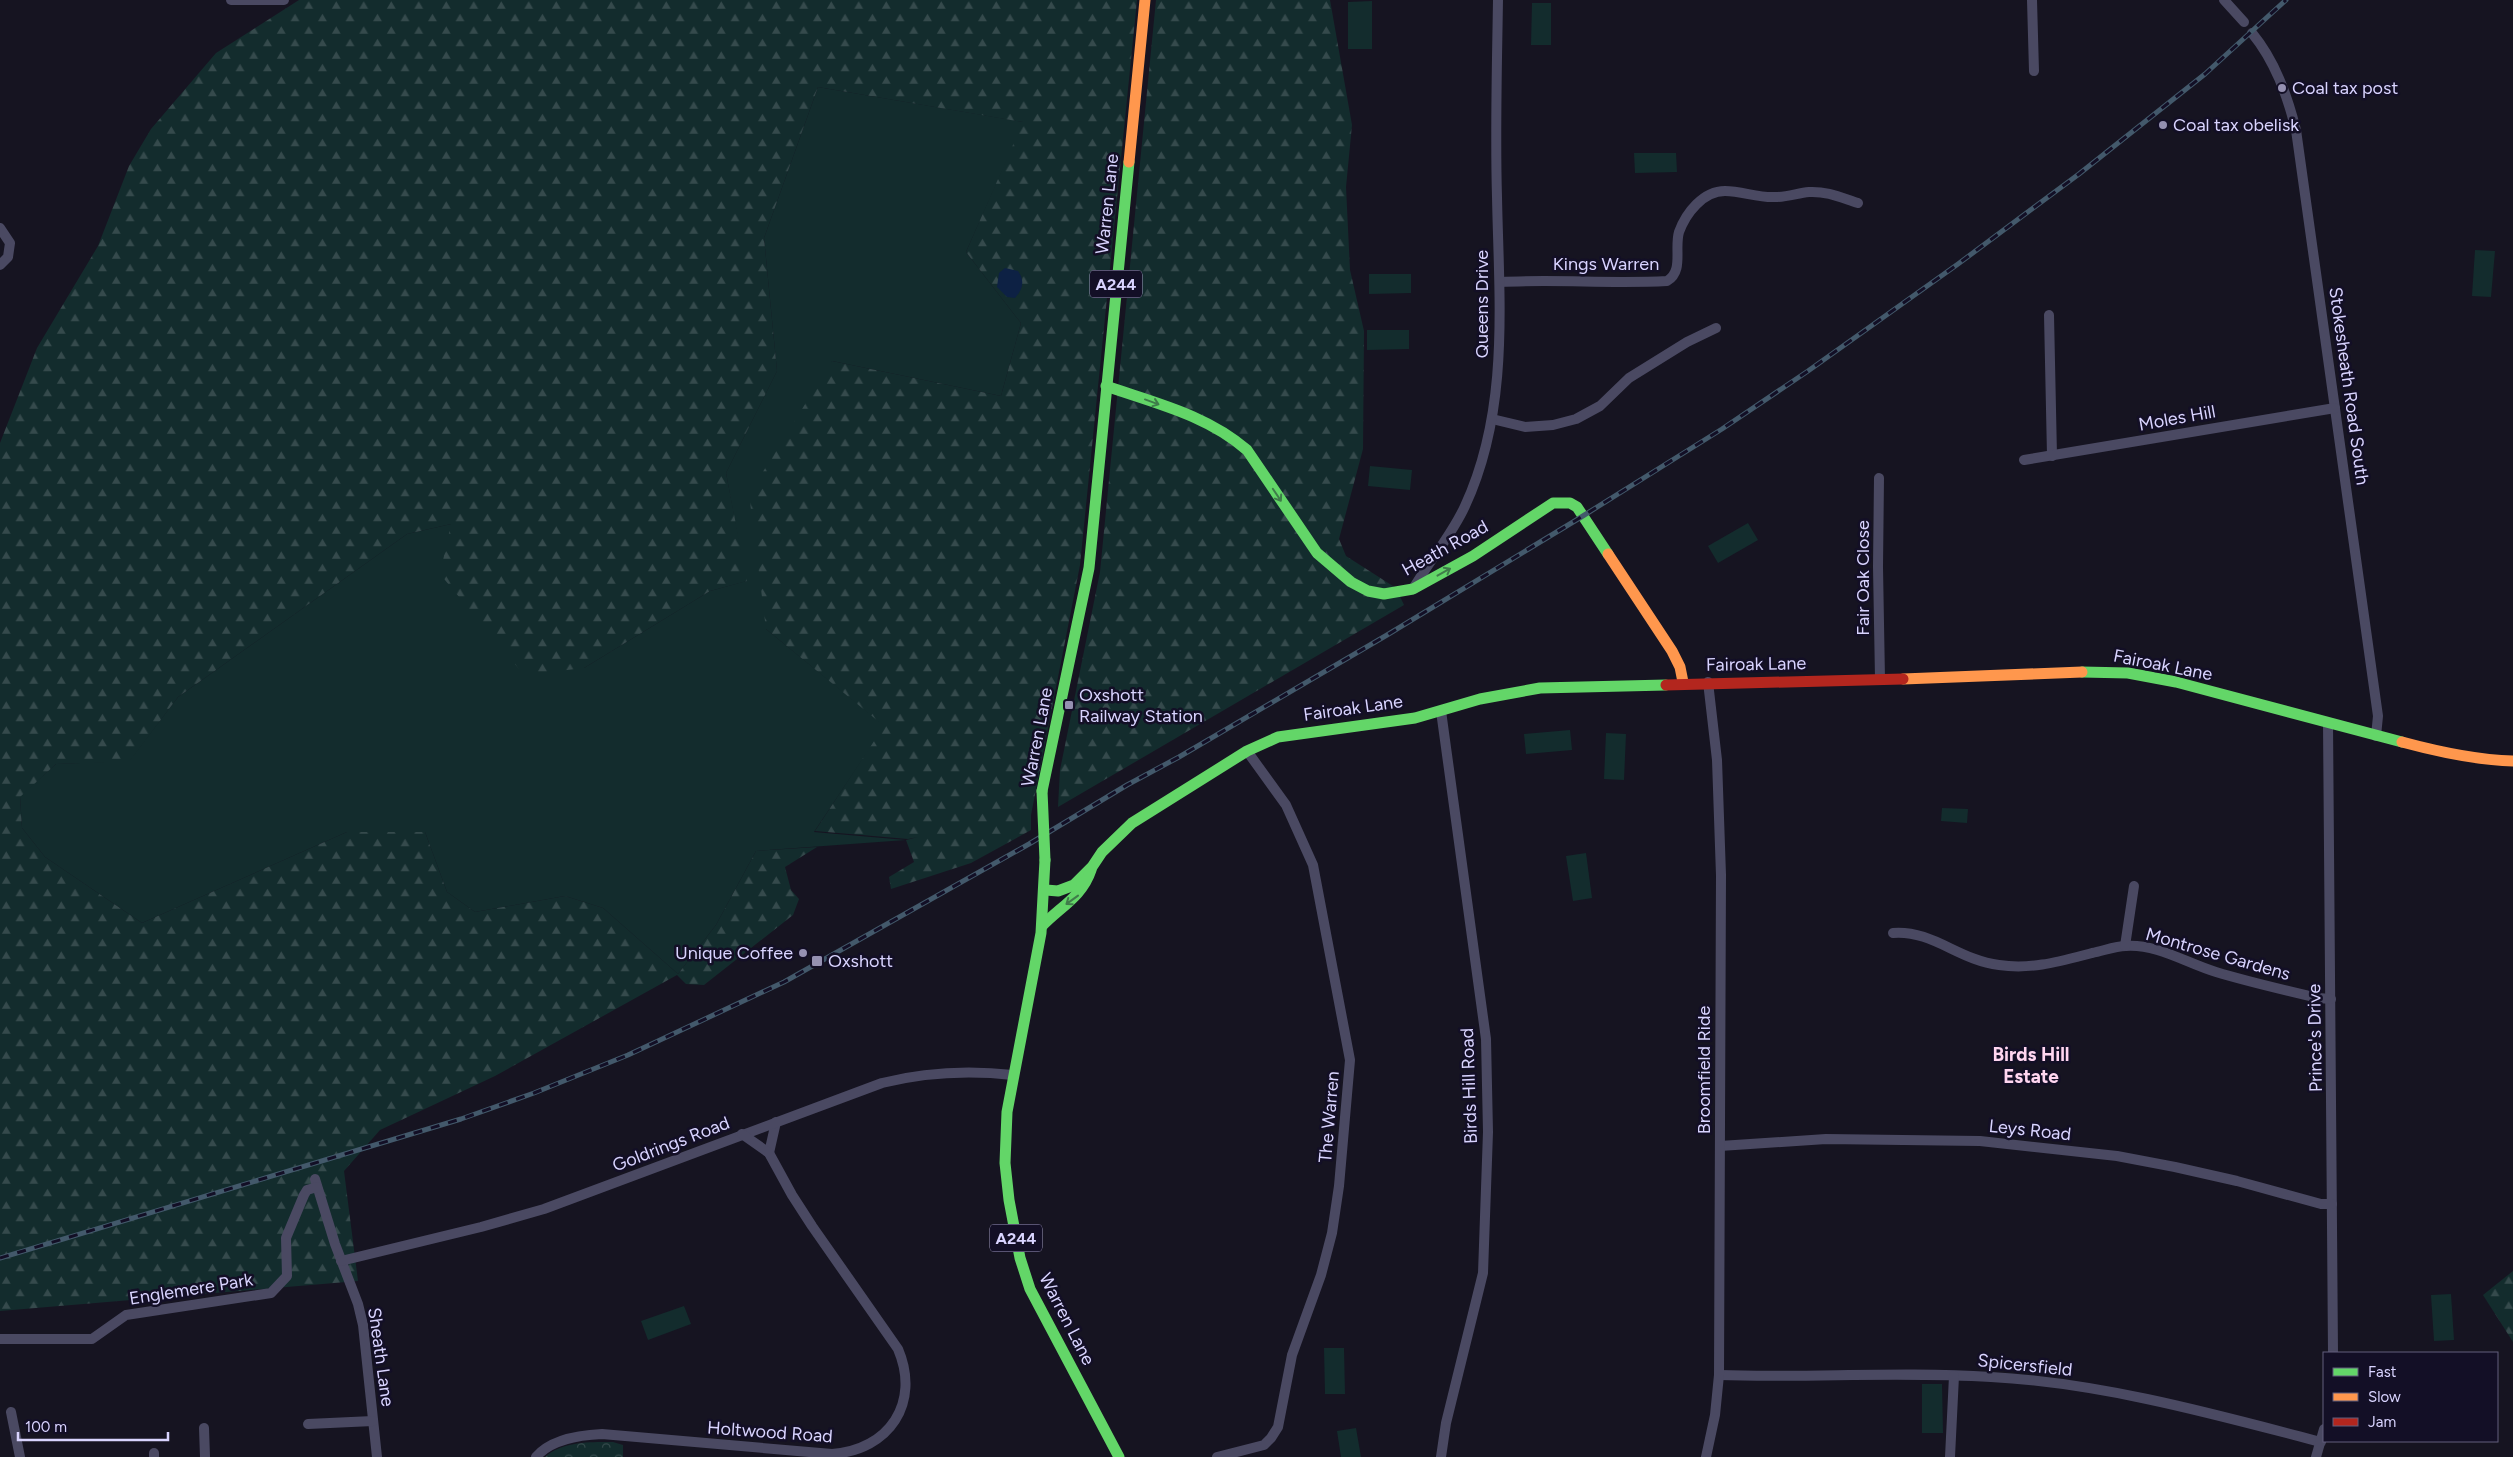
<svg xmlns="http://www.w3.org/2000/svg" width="2513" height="1457" font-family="Figtree,sans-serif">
<defs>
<pattern id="forest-firs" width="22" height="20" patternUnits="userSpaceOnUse" patternTransform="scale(1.25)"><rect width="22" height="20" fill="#132c2d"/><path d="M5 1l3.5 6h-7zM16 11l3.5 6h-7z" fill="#354a4c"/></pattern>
<pattern id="park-crowns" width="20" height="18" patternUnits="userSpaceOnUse" patternTransform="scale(1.25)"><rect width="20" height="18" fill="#132c2d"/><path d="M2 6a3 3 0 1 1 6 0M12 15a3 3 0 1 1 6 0" fill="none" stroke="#354a4c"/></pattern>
</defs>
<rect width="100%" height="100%" fill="#161421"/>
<g fill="#132c2d">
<polygon points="1372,1 1372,49 1348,49 1348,2"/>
<polygon points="1532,3 1551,3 1551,45 1531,45"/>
<polygon points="818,87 1024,122 966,252 1021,323 1001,396 832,361 766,629 885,726 814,832 906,840 756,851 716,925 678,974 603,908 565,896 475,912 447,892 425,832 347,832 142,923 45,857 22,828 20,796 56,764 129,761 178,697 407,534 451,524 584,668 710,591 746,581 726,473 777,371 764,238"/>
<polygon points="1634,153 1676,153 1677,172 1635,173"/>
<polygon points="2475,250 2495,251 2491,297 2472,296"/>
<polygon points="1369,274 1411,274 1411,293 1369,294"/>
<polygon points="1367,330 1409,330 1409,349 1367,350"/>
<polygon points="1370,466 1412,470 1410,490 1368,486"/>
<polygon points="1748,523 1758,540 1718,563 1708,546"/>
<polygon points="1570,730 1572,750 1526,754 1524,734"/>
<polygon points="1606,733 1626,734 1624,780 1604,779"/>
<polygon points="1942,808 1968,809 1967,823 1941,821"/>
<polygon points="1586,853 1592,898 1573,901 1566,856"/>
<polygon points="2451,1294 2454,1340 2434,1341 2431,1295"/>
<polygon points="684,1306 691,1324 648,1340 641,1321"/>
<polygon points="1324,1348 1344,1348 1345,1394 1325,1394"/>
<polygon points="1922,1384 1942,1384 1943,1433 1922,1433"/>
<polygon points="1356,1428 1361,1457 1341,1457 1337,1431"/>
</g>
<g fill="url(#forest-firs)">
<polygon points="299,0 1137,0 1080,565 1031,815 1031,830 971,863 891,889 889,877 914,862 906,840 918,837 908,839 815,831 884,726 766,629 749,494 832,361 1001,396 1021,323 966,252 1023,122 818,87 764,238 777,371 726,473 747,581 710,591 584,668 524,675 440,574 451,524 407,534 178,697 129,762 56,764 20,797 22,828 45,857 142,923 347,832 425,832 447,892 475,912 565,896 603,908 678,974 716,925 756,851 817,847 785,867 791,890 799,899 793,915 704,985 686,984 677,975 495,1076 380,1130 344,1171 358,1281 0,1311 0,443 37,348 98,246 129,166 151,129 216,53"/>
<polygon points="1156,0 1330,0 1352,125 1346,187 1350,270 1364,331 1363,449 1339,539 1346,556 1396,588 1404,605 1058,807 1060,770 1100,572"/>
<polygon points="2513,1271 2513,1342 2483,1295"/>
</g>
<path fill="url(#park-crowns)" d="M613 1442 623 1445V1457H545C563 1441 591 1442 613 1442Z"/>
<path fill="#0d2144" d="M1005 268 1018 271C1025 281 1023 289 1015 298L1007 297 997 287 999 273Z"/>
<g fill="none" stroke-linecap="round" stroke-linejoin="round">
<g stroke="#4a4962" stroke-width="10">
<polyline points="231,0 284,0"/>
<polyline points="2032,0 2034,71"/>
<polyline points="2224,0 2244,22"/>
<path d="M2252 33C2275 61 2287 95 2296 130L2378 716 2376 736"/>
<polyline points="0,228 10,243 8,257 0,265"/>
<path d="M1500 282C1556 279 1611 284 1667 281 1684 271 1674 249 1679 232 1686 213 1703 191 1725 191 1742 191 1758 198 1775 197 1787 197 1798 193 1809 192 1827 191 1842 198 1858 203"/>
<polyline points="2049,315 2052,456"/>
<polyline points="1492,419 1525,427 1553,425 1576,419 1600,406 1629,378 1687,342 1716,328"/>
<polyline points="2024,460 2335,408"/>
<polyline points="1879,478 1878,567 1880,679"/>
<path d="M1413 589C1429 561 1452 535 1465 506 1510 409 1499 301 1497 197 1495 131 1497 65 1498 0"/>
<polyline points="1441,711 1486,1039 1488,1132 1483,1273 1446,1423 1441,1457"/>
<polyline points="2328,723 2333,1353"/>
<path d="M1893 933C1933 930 1958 960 1999 965 2032 970 2061 961 2092 953 2103 951 2115 946 2126 946 2158 944 2186 963 2216 972 2249 982 2284 990 2318 998L2331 999"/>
<polyline points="2125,946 2134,886"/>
<polyline points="1720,1146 1826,1139 1980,1141 2117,1156 2175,1167 2237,1181 2321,1204 2332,1204"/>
<polyline points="769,1153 776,1122"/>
<polyline points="315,1179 335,1244 358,1304 363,1325 377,1457"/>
<path d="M341 1261 481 1227 544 1209 882 1083C926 1072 968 1070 1013 1075"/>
<polyline points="0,1339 92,1339 126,1315 271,1293 287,1276 286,1238 304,1195 307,1190 317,1187"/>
<path d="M1719 1375C1810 1378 1901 1371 1991 1377 2102 1383 2214 1414 2321 1442"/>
<polyline points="11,1412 20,1457"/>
<polyline points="308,1424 373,1421"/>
<polyline points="204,1428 205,1457"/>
<polyline points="154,1457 154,1453"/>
<path d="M536 1457C551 1439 580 1435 602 1434L832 1454C889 1450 921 1403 898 1349L812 1226 792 1195 769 1153 742 1134"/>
<polyline points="1217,1457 1264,1445 1271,1438 1278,1427 1292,1355 1321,1275 1332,1233 1339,1186 1350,1060 1313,865 1286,805 1247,751"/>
<polyline points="1706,1457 1715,1415 1719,1375 1721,875 1717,760 1708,682"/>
<polyline points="1950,1457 1954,1376"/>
<polyline points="2316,1457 2324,1429"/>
</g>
<g stroke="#63d668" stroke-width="11">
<path d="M1106 386C1155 403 1207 415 1247 450L1317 553 1351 582 1368 591 1384 594 1413 589 1473 556 1553 503H1570L1577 507 1608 554"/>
<polyline points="2082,672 2128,673 2176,682 2402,742"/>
<polyline points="1042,791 1089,568 1129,162"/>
<polyline points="1045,860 1041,933 1007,1112 1005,1163 1009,1200 1020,1258 1030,1289 1119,1457"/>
<polyline points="1046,890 1058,891 1074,885 1092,867 1102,852 1132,823 1247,751 1278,737 1415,718 1480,699 1540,688 1666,685"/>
<path d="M1042 926C1060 907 1082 897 1091 870"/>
</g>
<g stroke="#ff974d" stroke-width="11">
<polyline points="1129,162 1145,0"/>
<polyline points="1608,554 1672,651 1680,667 1683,682"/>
<polyline points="1903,679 2082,672"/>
<path d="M2402 742C2439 752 2475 760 2513 761"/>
</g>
<polyline stroke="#b3261e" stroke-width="11" points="1666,685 1903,679"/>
<g stroke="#43596b" stroke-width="5">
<polyline id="rail" points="0,1258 461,1119 534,1093 628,1055 784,982 1029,844 1127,785 1179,757 1387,635 1578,519 1722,429 1808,371 1958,264 2079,174 2205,74 2286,0"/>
</g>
<use href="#rail" stroke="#130f26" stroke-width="3" stroke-dasharray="9" stroke-linecap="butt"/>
<polyline stroke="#63d668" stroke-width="11" points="1042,791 1045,860"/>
</g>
<defs><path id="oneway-shaft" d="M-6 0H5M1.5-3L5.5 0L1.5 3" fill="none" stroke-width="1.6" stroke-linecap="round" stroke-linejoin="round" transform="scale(1.25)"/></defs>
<g stroke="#3f7c4a">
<use href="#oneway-shaft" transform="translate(1152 402) rotate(20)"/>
<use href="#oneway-shaft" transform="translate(1277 495) rotate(56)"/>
<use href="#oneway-shaft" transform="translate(1444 572) rotate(-29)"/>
<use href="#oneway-shaft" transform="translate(1072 900) rotate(144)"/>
</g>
<g fill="#9591b1" stroke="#130f26" stroke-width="2">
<circle cx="2282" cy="88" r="5"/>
<circle cx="2163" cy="125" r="5"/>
<rect x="1064" y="700" width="10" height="10" rx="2.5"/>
<circle cx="803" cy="953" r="5"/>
<rect x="811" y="955" width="12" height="12" rx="2.5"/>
</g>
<g text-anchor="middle" stroke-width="5" stroke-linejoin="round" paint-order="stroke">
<g fill="#130f26" stroke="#9e99be" stroke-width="1">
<rect x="1090" y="270.5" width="52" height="27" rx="4"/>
<rect x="990" y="1224.5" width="52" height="27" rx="4"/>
</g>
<g font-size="16" font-weight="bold" fill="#d9d4ff">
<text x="1116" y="290">A244</text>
<text x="1016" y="1244">A244</text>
</g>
<g font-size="18" fill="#d9d4ff" stroke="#130f26" text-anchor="start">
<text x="2292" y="94">Coal tax post</text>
<text x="2173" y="131">Coal tax obelisk</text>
<text x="1079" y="701">Oxshott<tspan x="1079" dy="21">Railway Station</tspan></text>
<text x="793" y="959" text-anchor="end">Unique Coffee</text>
<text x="828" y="967">Oxshott</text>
</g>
<g font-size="18" fill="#d9d4ff" stroke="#130f26">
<text transform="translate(1107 204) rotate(-84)" y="6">Warren Lane</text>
<text x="1606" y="270">Kings Warren</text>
<text transform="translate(1482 304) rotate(-90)" y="6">Queens Drive</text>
<text transform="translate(2349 386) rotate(82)" y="6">Stokesheath Road South</text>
<text transform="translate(2177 418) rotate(-10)" y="6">Moles Hill</text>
<text transform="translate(1445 548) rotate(-29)" y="6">Heath Road</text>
<text transform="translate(1863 578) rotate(-90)" y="6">Fair Oak Close</text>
<text transform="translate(1756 664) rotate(-1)" y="6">Fairoak Lane</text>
<text transform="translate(2163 665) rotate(11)" y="6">Fairoak Lane</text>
<text transform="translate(1353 708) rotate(-8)" y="6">Fairoak Lane</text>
<text transform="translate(1037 737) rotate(-79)" y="6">Warren Lane</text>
<text transform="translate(2218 954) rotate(16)" y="6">Montrose Gardens</text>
<text transform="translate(2315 1038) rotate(-91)" y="6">Prince's Drive</text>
<text transform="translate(1704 1070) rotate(-90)" y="6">Broomfield Ride</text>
<text transform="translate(1469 1086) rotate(-92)" y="6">Birds Hill Road</text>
<text transform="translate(1329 1117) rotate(-85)" y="6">The Warren</text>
<text transform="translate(2030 1130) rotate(6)" y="6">Leys Road</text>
<text transform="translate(671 1144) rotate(-21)" y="6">Goldrings Road</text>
<text transform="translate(191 1289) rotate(-9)" y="6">Englemere Park</text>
<text transform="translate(1067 1319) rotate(63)" y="6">Warren Lane</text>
<text transform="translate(381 1357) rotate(82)" y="6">Sheath Lane</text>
<text transform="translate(2025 1365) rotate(6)" y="6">Spicersfield</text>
<text transform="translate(770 1432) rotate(4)" y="6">Holtwood Road</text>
</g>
<g font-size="19" font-weight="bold" fill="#ffd6f0" stroke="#130f26">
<text x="2031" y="1061">Birds Hill<tspan x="2031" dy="22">Estate</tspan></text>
</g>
</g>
<rect x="2323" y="1352" width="175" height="90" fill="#130f26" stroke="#625e7d"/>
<rect x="2333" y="1368" width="25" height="8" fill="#63d668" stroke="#625e7d"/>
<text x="2368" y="1377" font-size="15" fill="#d9d4ff">Fast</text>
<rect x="2333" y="1393" width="25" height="8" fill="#ff974d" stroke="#625e7d"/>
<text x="2368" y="1402" font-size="15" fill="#d9d4ff">Slow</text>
<rect x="2333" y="1418" width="25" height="8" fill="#b3261e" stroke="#625e7d"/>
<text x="2368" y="1427" font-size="15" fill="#d9d4ff">Jam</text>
<path d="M18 1432v8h150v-8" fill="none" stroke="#d9d4ff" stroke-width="2.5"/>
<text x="25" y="1432" font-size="15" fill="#d9d4ff" stroke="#130f26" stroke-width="4" paint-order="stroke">100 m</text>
</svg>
